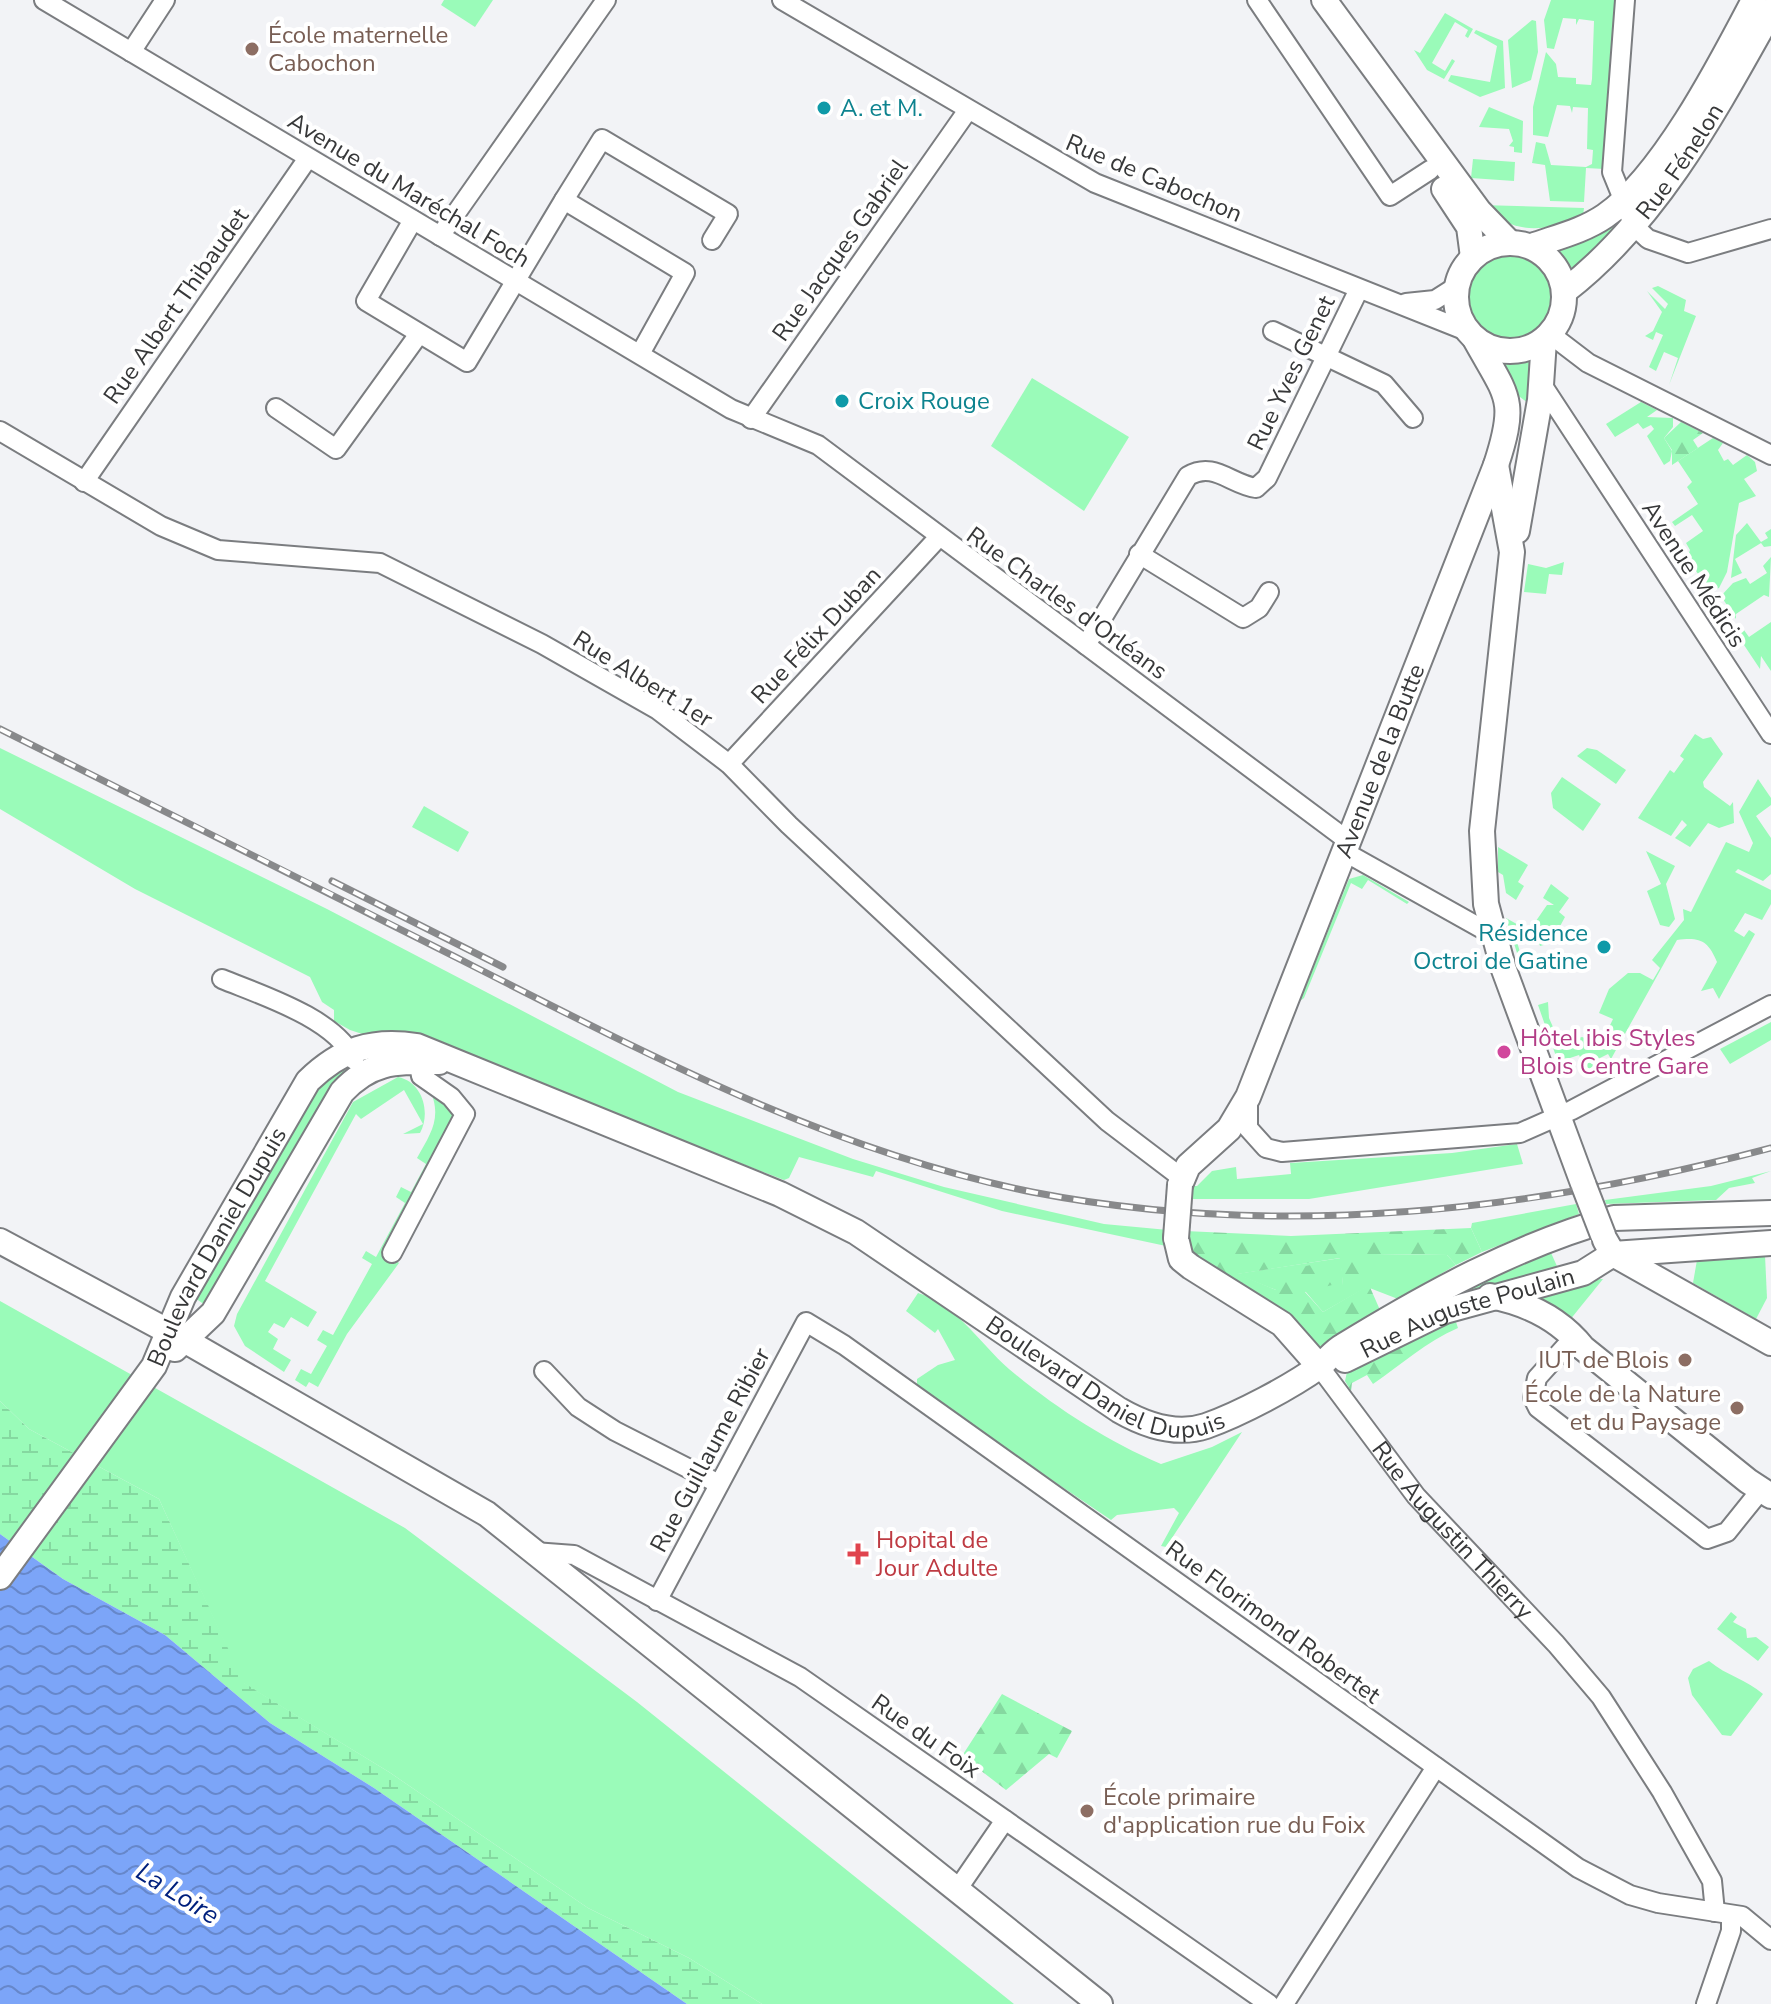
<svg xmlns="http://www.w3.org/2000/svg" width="1771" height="2004" font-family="'Nunito Sans',sans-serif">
<defs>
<pattern id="forest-firs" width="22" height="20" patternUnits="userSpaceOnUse" patternTransform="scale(2)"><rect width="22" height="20" fill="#9afbb9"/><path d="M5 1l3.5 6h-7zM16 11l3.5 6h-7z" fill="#85d8a0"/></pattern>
<pattern id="wetland-marsh" width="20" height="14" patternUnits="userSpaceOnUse" patternTransform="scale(2)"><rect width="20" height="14" fill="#9afbb9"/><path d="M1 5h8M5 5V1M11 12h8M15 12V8" fill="none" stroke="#85d8a0"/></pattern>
<pattern id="water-waves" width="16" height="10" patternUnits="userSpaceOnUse" patternTransform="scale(2)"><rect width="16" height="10" fill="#7ca5f8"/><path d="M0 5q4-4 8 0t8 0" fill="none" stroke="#6687ca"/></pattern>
</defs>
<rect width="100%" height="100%" fill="#f2f3f6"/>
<g fill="#9afbb9">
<polygon points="444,0 493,0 475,27 441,5"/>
<polygon points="1551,0 1616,0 1604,169 1586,168 1584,202 1550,201 1545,165 1532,163 1536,142 1545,144 1551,165 1586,167 1592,164 1593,150 1587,149 1588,108 1573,107 1572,113 1570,106 1557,105 1548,137 1533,135 1533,107 1546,52 1556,64 1558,77 1576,78 1576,84 1591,85 1592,79 1594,21 1579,19 1576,25 1576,19 1563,18 1554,49 1547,48 1544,20"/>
<polygon points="1445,13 1473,29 1468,38 1465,36 1468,30 1455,22 1432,63 1445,71 1452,59 1455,61 1444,79 1427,70 1414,50 1420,53"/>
<polygon points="1532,20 1536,21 1538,52 1531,80 1512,88 1508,40"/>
<polygon points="1476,30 1503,41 1505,88 1480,97 1448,81 1451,75 1490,82 1497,46 1474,33"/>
<polygon points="1489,107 1523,121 1522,153 1514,152 1514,147 1509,146 1513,141 1509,129 1479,127"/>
<polygon points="1473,159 1515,162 1514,181 1471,178"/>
<path d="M1481 205 1584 208 1583 216C1542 233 1515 235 1481 205Z"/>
<polygon points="1617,220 1618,225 1574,277 1553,249"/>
<circle cx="1511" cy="297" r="44"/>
<polygon points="1658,286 1686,300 1684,311 1696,316 1669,385 1678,358 1664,352 1656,371 1649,367 1663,335 1656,332 1653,340 1645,336 1653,331 1662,312 1647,291 1665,309 1668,304 1652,288"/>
<polygon points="1493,359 1530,361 1532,406 1512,391"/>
<polygon points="1032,378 1129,437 1084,511 991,446"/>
<polygon points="1641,402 1657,410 1647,417 1673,418 1673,427 1664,438 1672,451 1670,461 1664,465 1647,436 1654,429 1651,425 1643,429 1638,423 1615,437 1606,424"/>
<polygon points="1713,438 1723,443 1718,450 1724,461 1728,459 1733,465 1747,455 1755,462 1757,471 1744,479 1756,496 1739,503 1727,572 1719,588 1710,591 1687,558 1690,550 1686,543 1703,531 1692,515 1675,526 1672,522 1698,504 1687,487 1692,482 1678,461"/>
<polygon points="1747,523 1761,542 1768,538 1765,533 1771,529 1771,546 1764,547 1761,543 1735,559 1742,573 1731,578 1736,535"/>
<polygon points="1771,557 1769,597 1764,595 1736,614 1736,619 1721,596 1733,583 1746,578 1750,584 1767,573 1763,566"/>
<polygon points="1564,562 1562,575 1549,574 1546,594 1524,592 1528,564 1546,568"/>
<polygon points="1771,622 1771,671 1761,656 1760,669 1734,630 1741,626 1749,637"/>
<polygon points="1695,734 1703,739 1711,737 1723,754 1703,782 1704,787 1730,806 1733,802 1734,823 1719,828 1708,823 1690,847 1675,838 1687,825 1682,820 1671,836 1638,818 1670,770 1674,773 1684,759 1680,756"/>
<polygon points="0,748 327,909 678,1092 853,1159 944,1187 1104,1224 1168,1230 1166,1246 1002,1211 876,1171 873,1177 799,1157 789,1178 784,1180 633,1122 350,1030 334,1021 334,1010 322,1002 310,977 135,889 0,809"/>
<polygon points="1587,748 1597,750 1626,770 1616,784 1577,756"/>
<polygon points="1562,777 1601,804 1583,831 1553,808 1551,793"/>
<path d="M1758 779 1771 798V805L1756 816 1771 838V874L1763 881 1738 869 1735 872 1771 890V904L1762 920 1745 913 1734 931 1744 937 1749 930 1755 934 1719 999 1713 988 1701 991 1717 962C1708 941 1701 937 1677 940L1611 1059 1608 1054 1600 1058 1602 1065 1587 1073 1579 1055 1558 1062 1538 1005 1548 1002 1549 1018 1560 1043 1582 1037 1601 1044 1613 1019 1599 1013 1609 989 1628 973H1640L1653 980 1660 968 1652 960 1684 920 1683 909 1691 912 1726 842 1749 852 1753 843 1739 812Z"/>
<polygon points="424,806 469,832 458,852 412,827"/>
<polygon points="1498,847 1528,865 1518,882 1524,886 1516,900 1506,893 1503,875 1498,872"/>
<polygon points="1646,851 1675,866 1666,884 1675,919 1669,927 1660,925 1647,891 1661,884"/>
<polygon points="1363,875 1409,902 1407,904 1368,880 1362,889 1351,883 1304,998 1300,1001 1349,879"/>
<polygon points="1551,884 1569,898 1559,912 1565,917 1551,943 1540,946 1537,937 1517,942 1520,952 1517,953 1506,918 1529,931 1547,905 1554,905 1543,898"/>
<polygon points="1771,1022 1771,1040 1730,1064 1720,1049"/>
<polygon points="345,1065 345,1078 208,1307 195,1298 311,1088"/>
<path d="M398 1077C423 1082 431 1113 420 1133L403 1134 423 1124 404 1090 361 1119 356 1114 265 1281 317 1312 308 1327 291 1317 284 1328 274 1323 268 1332 278 1339 273 1349 291 1360 284 1372 245 1346 234 1326 237 1314 353 1102Z"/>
<path d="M429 1088 459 1117 389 1253 399 1263 347 1334 318 1387 309 1382 306 1387 295 1380 301 1369 311 1374 327 1346 317 1340 323 1330 333 1335 372 1264 362 1258 366 1251 376 1257 405 1203 396 1197 401 1187 411 1192 426 1164 417 1158C431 1133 443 1117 429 1088Z"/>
<polygon points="1517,1144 1523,1164 1309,1199 1187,1199 1188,1186 1197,1186 1212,1171 1236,1167 1237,1179 1291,1174 1290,1163 1452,1153"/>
<polygon points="1771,1171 1752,1178 1755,1183 1729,1188 1716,1200 1606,1204 1605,1200 1711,1186"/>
<polygon points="1576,1204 1579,1214 1482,1252 1471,1228 1472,1223"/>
<polygon points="1548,1246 1560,1273 1422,1306"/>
<polygon points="1375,1254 1447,1255 1456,1265 1398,1299 1367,1287 1323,1312 1305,1291 1276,1290 1236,1274 1341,1258 1343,1285"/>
<polygon points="1765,1255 1767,1298 1756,1319 1693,1283 1697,1260"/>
<polygon points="1600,1279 1603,1279 1569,1321 1539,1298"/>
<path d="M918 1293C958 1304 983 1349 1015 1374 1059 1410 1109 1442 1161 1464L1212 1447 1242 1432 1166 1547 1161 1546 1179 1513 1174 1508 1117 1515 1111 1520 923 1393 917 1385V1379L938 1365 955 1360 938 1329 935 1333 906 1311Z"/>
<polygon points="0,1301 405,1528 637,1702 1014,2004 762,2004 689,1958 588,1908 389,1772 243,1683 159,1499 29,1429 0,1401"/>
<polygon points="1731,1612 1737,1617 1733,1622 1746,1629 1747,1638 1756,1637 1769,1647 1758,1661 1717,1629"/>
<path d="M1709 1661C1727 1676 1746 1679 1763 1694L1731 1736 1722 1735 1692 1695 1688 1678 1693 1669Z"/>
</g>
<g fill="url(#forest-firs)">
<polygon points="1681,422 1703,433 1693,440 1698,448 1672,465 1672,450 1664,438"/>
<polygon points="1471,1228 1482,1252 1456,1265 1447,1255 1376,1254 1368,1278 1343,1286 1340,1258 1238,1274 1276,1290 1278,1272 1320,1263 1332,1285 1305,1292 1323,1312 1369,1285 1380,1310 1321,1346 1315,1345 1291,1315 1196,1259 1188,1250 1185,1231 1291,1236"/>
<path d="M1447 1320 1456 1322 1458 1328C1426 1342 1402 1364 1373 1384L1367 1375 1352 1383 1351 1391 1345 1381 1347 1372Z"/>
<polygon points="1002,1694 1072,1731 1057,1758 1049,1754 1006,1790 962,1756"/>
</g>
<polygon fill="url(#wetland-marsh)" points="0,1401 29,1429 159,1499 244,1683 389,1772 588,1908 689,1958 762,2004 687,2004 374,1788 270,1723 165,1635 63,1579 0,1534"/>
<polygon fill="url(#water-waves)" points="0,1534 63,1579 165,1635 270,1723 374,1788 687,2004 0,2004"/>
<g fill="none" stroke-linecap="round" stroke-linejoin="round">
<g stroke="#7b7d80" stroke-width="22">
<g id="minor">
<polyline points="44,0 731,409 818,445 1347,840"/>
<polyline points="782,0 1095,183 1469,332"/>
<polyline points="1257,0 1390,196 1430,170"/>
<polyline points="1625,0 1612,172 1634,226 1648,239 1688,253 1771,229"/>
<polyline points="131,52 165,0"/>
<polyline points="564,200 602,139 728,214 712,240"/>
<polyline points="413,220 366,301 467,362 564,200 685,273 640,354"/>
<polyline points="440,236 606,0"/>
<polyline points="1406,303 1435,300 1457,286"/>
<polyline points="1273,331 1384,384 1413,418"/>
<polyline points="1550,334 1588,363 1771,455"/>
<polyline points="1541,383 1771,734"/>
<polyline points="276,408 336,449 419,334"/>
<polyline points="751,419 968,110"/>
<polyline points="0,431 161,526 218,550 380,563 542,644 658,710 729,764 789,825 1107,1121 1182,1178"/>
<polyline points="84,482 308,158"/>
<polyline points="1139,554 1243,618 1259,608 1269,592"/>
<path d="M1086 645 1188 476C1214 461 1230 484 1256 488L1267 478 1359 289"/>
<polyline points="729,764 938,538"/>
<polyline points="1343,851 1493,935"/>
<path d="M222 979C261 995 337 1019 354 1060"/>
<polyline points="1248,1099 1248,1128 1266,1148 1282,1152 1520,1133 1572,1110 1771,1005"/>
<polyline points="392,1253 465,1114 451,1097 421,1076 417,1053"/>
<polyline points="1583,1348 1565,1347 1537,1378 1533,1398 1538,1408 1707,1539 1727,1532 1760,1491"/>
<path id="s1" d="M1319 1366 1416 1496 1556 1644 1601 1697 1662 1792 1712 1881 1715 1912"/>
<polyline points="544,1371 578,1407 615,1431 719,1484"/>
<polyline points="534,1552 574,1555 800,1677 1269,2004"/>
<polyline points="657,1601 806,1322 844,1345 1578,1868 1630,1895 1658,1903 1742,1916 1771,1940"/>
<polyline points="957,1890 1005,1820"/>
<polyline points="1284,2004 1436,1767"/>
<polyline points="1706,2004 1731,1931 1731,1917"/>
</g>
</g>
<g stroke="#7b7d80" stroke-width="28">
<g id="major">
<polyline points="1324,0 1479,211 1509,242"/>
<polyline points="1444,189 1469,227 1473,257"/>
<circle cx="1510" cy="297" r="54"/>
<path d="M1532 246C1557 237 1583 231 1605 216 1663 176 1721 63 1754 0"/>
<path id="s2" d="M1565 291C1657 220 1715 111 1771 11"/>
<polyline points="1496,465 1512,552 1482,831 1486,904 1503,967 1584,1186"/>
<polyline points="1517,531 1540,400 1544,340"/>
<path id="s3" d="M1180 1185 1188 1166 1229 1129 1248 1097 1496 465C1518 398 1507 397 1475 339"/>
<polyline points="1176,1238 1181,1259 1191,1267 1282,1324 1319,1366"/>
<polyline points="1605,1240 1613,1254 1771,1343"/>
<polyline points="0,1241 186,1341 487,1514 1100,2004"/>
<polyline points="1613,1254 1771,1243"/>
<path d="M1490 1296C1527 1303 1559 1318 1583 1348L1748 1481 1771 1496"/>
<path d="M175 1349 213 1313 342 1092C372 1060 396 1062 439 1062"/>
<path id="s4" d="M1345 1360 1445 1311 1583 1273 1613 1254"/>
<path id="s5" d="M0 1577 154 1366 183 1297 308 1081C341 1049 372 1039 417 1046L780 1194 856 1232 1119 1410C1145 1425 1176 1436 1206 1426 1240 1414 1291 1387 1320 1366 1328 1359 1334 1351 1343 1346 1428 1294 1517 1245 1614 1218L1771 1213"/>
</g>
</g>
<use href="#minor" stroke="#fff" stroke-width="18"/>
<use href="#major" stroke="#fff" stroke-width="24"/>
<g stroke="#88898b" stroke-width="7">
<g id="rail">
<path d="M0 729C158 808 316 886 473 966 653 1057 833 1152 1032 1192 1278 1240 1530 1212 1771 1148"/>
<polyline points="332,881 503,967"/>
</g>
</g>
<use href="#rail" stroke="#fff" stroke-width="4" stroke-dasharray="12" stroke-linecap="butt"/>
<g stroke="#7b7d80" stroke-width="28" stroke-linecap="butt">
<g id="major-bridge">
<polyline points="1584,1186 1603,1235"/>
<polyline points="1176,1238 1180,1185"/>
</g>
</g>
<use href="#major-bridge" stroke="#fff" stroke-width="24"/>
</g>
<g fill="#8d6e63" stroke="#fff" stroke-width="3">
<circle cx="252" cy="49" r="8"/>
<circle cx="1685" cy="1360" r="8"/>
<circle cx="1737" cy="1408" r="8"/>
<circle cx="1087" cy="1811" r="8"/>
</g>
<g fill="#0f9aa8" stroke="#fff" stroke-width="3">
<circle cx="824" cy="108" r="8"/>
<circle cx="842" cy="401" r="8"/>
<circle cx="1604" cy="947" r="8"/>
</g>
<circle fill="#d1479c" stroke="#fff" stroke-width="3" cx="1504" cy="1052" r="8"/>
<path fill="#e0444e" stroke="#fff" stroke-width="3" d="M854 1542h8v8h8v8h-8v8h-8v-8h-8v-8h8z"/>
<g text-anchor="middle" stroke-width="8" stroke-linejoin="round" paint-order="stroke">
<g font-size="24" fill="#785e54" stroke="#fff" text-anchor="start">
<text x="268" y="43">École maternelle<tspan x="268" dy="28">Cabochon</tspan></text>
<text x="1669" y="1368" text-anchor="end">IUT de Blois</text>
<text x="1721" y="1402" text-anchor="end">École de la Nature<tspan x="1721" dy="28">et du Paysage</tspan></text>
<text x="1103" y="1805">École primaire<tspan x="1103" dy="28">d'application rue du Foix</tspan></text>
</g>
<g font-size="24" fill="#0d838f" stroke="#fff" text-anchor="start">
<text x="840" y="116">A. et M.</text>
<text x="858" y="409">Croix Rouge</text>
<text x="1588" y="941" text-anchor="end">Résidence<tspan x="1588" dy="28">Octroi de Gatine</tspan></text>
</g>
<g font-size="24" fill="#373839" stroke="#fff">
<text dy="8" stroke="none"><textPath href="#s2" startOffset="174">Rue Fénelon</textPath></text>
<text transform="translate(1154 178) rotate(23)" y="8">Rue de Cabochon</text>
<text transform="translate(409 190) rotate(31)" y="8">Avenue du Maréchal Foch</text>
<text transform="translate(840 250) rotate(-55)" y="8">Rue Jacques Gabriel</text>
<text transform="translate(176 306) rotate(-55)" y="8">Rue Albert Thibaudet</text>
<text transform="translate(1291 373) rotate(-64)" y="8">Rue Yves Genet</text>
<text transform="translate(1694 574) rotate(57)" y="8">Avenue Médicis</text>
<text transform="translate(1067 603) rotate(36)" y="8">Rue Charles d'Orléans</text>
<text transform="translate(816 635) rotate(-47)" y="8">Rue Félix Duban</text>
<text transform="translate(643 679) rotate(32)" y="8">Rue Albert 1er</text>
<text dy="8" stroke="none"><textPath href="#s3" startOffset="474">Avenue de la Butte</textPath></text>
<text dy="8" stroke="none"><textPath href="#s5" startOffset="396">Boulevard Daniel Dupuis</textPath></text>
<text dy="8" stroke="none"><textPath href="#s4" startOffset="132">Rue Auguste Poulain</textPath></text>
<text dy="8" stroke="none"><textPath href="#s5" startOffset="1476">Boulevard Daniel Dupuis</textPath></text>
<text transform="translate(710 1450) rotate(-62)" y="8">Rue Guillaume Ribier</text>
<text dy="8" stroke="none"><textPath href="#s1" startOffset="212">Rue Augustin Thierry</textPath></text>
<text transform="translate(1273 1622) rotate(36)" y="8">Rue Florimond Robertet</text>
<text transform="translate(926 1736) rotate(35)" y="8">Rue du Foix</text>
</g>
<g font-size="24" fill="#b23c85" stroke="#fff" text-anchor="start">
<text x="1520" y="1046">Hôtel ibis Styles<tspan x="1520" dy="28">Blois Centre Gare</tspan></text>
</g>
<g font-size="24" fill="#be3a42" stroke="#fff" text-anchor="start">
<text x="876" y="1548">Hopital de<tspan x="876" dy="28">Jour Adulte</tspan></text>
</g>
<g font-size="26" font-style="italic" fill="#00207d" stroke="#fff">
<text transform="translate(178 1893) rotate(32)" y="9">La Loire</text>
</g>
</g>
</svg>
